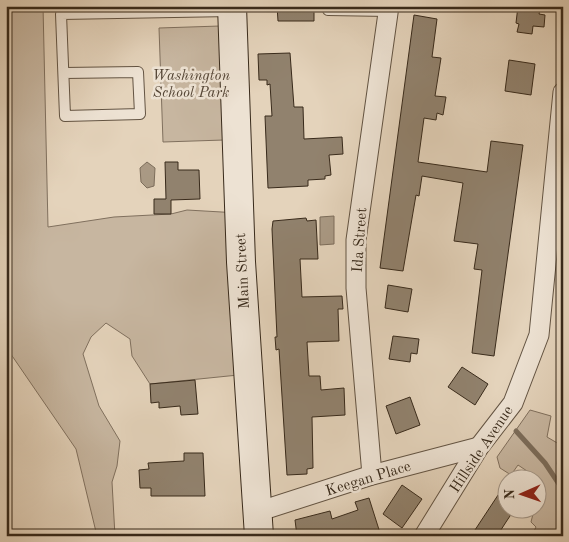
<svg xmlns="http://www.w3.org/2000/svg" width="569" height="542" font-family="'Old Standard TT',serif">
<rect width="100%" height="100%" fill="#e4d3bb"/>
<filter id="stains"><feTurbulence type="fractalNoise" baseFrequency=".004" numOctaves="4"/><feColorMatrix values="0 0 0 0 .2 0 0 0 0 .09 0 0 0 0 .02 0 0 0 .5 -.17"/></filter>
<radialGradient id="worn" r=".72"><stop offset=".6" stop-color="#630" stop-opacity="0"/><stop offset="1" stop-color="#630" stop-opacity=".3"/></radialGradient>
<g fill="#c7b6a0" stroke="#80705e">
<polygon points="6,6 43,6 48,227 114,217 171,214 187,210 239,213 248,374 150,384 132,356 130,339 106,323 91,337 83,354 99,406 120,441 117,466 112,482 115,536 97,536 76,449 6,347"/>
<polygon points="220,26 224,140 163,142 159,28"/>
<polygon points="530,410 551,416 547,437 559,444 557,464 563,475 563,536 528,536 533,533 536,527 531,522 534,510 536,510 537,489 542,481 518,465 511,475 500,468 497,457"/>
</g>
<g fill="#aa9a85" stroke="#7c6d5b">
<polygon points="147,162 155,168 154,186 147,188 141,182 140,168"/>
<polygon points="334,216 334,244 320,245 320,217"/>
</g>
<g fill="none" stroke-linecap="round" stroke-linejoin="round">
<polyline stroke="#7c6d5b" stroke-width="5" points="516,431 545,463 563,490"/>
</g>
<g fill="#91826e" stroke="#382a1b">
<polygon points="277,6 314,6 314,21 278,21"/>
<polygon points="518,6 541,6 539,14 545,15 544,27 533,26 532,34 517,32 519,24 516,23"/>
<polygon points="414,15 437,19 432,57 441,58 435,96 446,97 443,115 437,113 436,120 424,118 418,162 487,172 491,141 523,145 494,356 472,353 482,270 474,269 478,244 454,241 463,183 422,176 419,196 416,195 403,271 380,268"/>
<polygon points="290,53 294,107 303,107 304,139 342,137 343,154 329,155 331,175 325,176 325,179 308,180 308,186 268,188 265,116 272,116 270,84 267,85 267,80 259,80 258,54"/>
<polygon points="509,60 535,64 531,95 505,91"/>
<polygon points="165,162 178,162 178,170 199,170 200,199 171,200 171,214 154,214 154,199 166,199"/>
<polygon points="306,218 307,221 316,220 318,259 300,259 302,297 342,296 343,309 338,309 339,341 307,342 309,376 320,376 321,390 344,388 345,415 312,417 313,468 307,469 307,474 287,475 279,349 276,350 275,337 277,337 272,229 273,221"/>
<polygon points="388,285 412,289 408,312 385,308"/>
<polygon points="393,336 419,339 417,354 411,353 410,362 389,359"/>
<polygon points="462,367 488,384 475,405 448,387"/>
<polygon points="195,380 198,414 181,415 180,406 159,408 159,402 151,403 150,384"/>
<polygon points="410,397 420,425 396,434 386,406"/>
<polygon points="184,453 203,453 205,496 151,496 151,488 140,488 139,470 149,469 148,463 184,461"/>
<polygon points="506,483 506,510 514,510 506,522 497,536 471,536"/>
<polygon points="402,485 422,499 402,528 383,514"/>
<polygon points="369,498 381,536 297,536 295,520 330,511 332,519 358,510 355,502"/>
</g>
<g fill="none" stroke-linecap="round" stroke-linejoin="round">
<g stroke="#635443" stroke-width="12">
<g id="lane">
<polyline points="328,10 388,11"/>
<polyline points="64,73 138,72 140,114 65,116 61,14 231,11"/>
</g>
</g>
<g stroke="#635443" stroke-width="21">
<g id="street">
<polyline points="372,475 356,288 356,240 389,6"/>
<polyline points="257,512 372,475 479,447"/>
<polyline points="424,536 479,447 513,403 539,335 563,92"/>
</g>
</g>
<g stroke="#382a1b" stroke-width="30">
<polyline id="secondary" points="232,6 241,262 259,536"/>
</g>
<use href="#lane" stroke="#ede2d3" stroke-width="10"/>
<use href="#street" stroke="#ede2d3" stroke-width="19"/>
<use href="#secondary" stroke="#ede2d3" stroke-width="28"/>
</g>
<g text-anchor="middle" stroke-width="5" stroke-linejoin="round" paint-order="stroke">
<g font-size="15" font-style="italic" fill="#554636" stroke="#ede2d3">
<text x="191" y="80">Washington<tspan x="191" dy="17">School Park</tspan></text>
</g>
<g font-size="15" fill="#382a1b" stroke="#ede2d3">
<text transform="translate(359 240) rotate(-86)" y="5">Ida Street</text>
<text transform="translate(242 271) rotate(-93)" y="5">Main Street</text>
<text transform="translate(481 449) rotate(-56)" y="5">Hillside Avenue</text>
<text transform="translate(368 478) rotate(-17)" y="5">Keegan Place</text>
</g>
</g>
<rect width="569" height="542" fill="none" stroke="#e4d3bb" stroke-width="25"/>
<rect x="8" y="8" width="554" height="527" fill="none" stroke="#382a1b" stroke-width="2.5"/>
<rect x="12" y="12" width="544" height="517" fill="none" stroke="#382a1b"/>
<g transform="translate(522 494) rotate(268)"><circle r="24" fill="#ede2d3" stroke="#a59889"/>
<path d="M0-4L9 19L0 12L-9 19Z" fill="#8f2418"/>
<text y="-8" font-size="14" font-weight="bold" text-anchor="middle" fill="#382a1b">N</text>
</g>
<rect width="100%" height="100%" filter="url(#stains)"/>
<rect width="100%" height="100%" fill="url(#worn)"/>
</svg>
